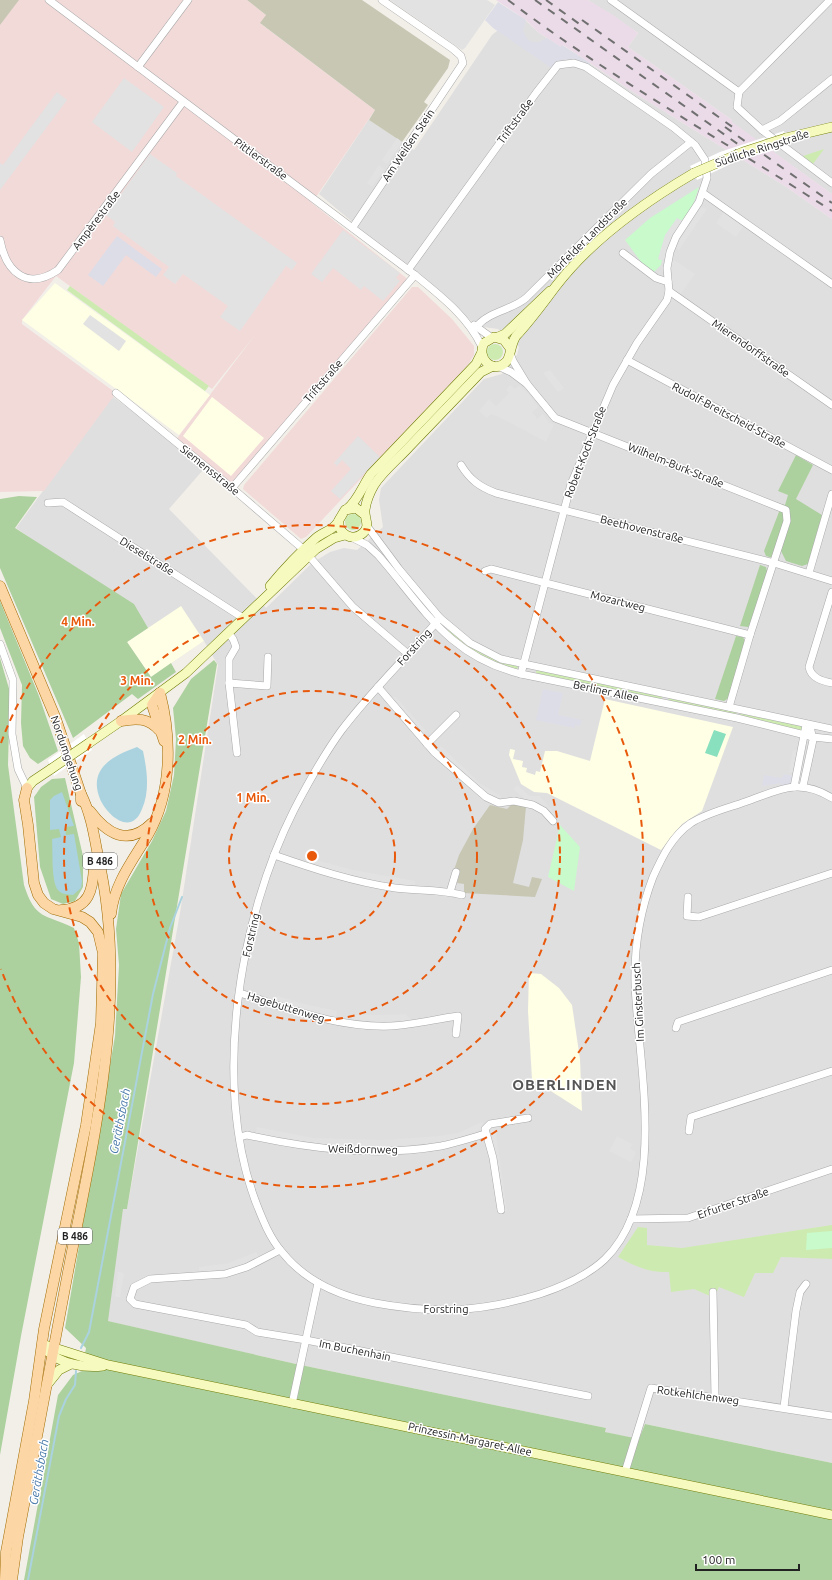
<svg xmlns="http://www.w3.org/2000/svg" width="832" height="1580" font-family="Ubuntu,sans-serif">
<rect width="100%" height="100%" fill="#f2efe9"/>
<g fill="#e0dfdf">
<polygon points="588,0 832,0 832,194 731,122 732,120 628,47 638,33"/>
<polygon points="517,15 522,17 538,32 561,47 562,45 636,94 785,186 832,219 832,1463 645,1424 639,1440 605,1432 606,1428 296,1364 107,1321 123,1208 127,1209 180,913 218,665 204,641 151,677 42,546 16,528 112,396 164,435 203,470 169,509 266,608 312,563 330,552 344,548 357,550 383,527 379,500 381,488 484,379 502,374 517,355 519,347 498,329 483,327 471,321 414,269 362,230 319,194 375,110 369,120 414,150 492,35"/>
</g>
<g fill="#f2dad9">
<polygon points="0,0 247,0 266,15 261,24 375,110 312,203 410,281 232,488 175,441 255,335 212,389 56,276 22,320 22,324 116,393 44,491 0,492"/>
<polygon points="412,287 418,287 452,319 474,346 474,355 468,365 306,537 301,539 243,489 244,485"/>
</g>
<polygon fill="#ebdbe8" points="496,0 588,0 613,15 638,33 628,47 732,120 732,122 832,194 832,219 785,186 636,94 563,45 561,47 538,32 526,20"/>
<g fill="#ffffe5">
<polygon points="55,283 210,395 179,435 22,320"/>
<polygon points="212,397 264,438 231,476 183,436"/>
<polygon points="181,606 204,641 151,677 127,642"/>
<polygon points="605,699 733,727 702,811 682,824 661,850 547,793 534,792 521,784 509,755 510,749 515,750 513,759 523,761 522,767 527,768 526,772 535,775 536,771 540,772 545,751 557,751 590,761"/>
<polygon points="529,973 541,974 559,988 572,1005 580,1059 582,1111 532,1079 528,1011"/>
</g>
<g fill="#c7c7b4">
<polygon points="0,0 19,0 0,25"/>
<polygon points="247,0 362,0 450,60 448,68 424,102 428,105 402,142 369,120 375,110 260,23 266,15"/>
<polygon points="512,804 526,806 523,840 513,883 529,887 532,877 542,879 535,897 464,893 464,884 457,883 460,872 454,870 459,855 473,829 490,805 507,809"/>
</g>
<g fill="#cdebb0">
<polygon points="824,149 813,164 803,156"/>
<polygon points="70,286 209,386 205,391 67,290"/>
<circle cx="495" cy="352" r="8"/>
<circle cx="353" cy="522" r="8"/>
<polygon points="449,629 517,665 518,668 514,670 474,652 447,632"/>
<polygon points="537,669 662,697 661,701 536,673"/>
<polygon points="669,698 737,711 736,716 668,701"/>
<polygon points="741,712 800,726 803,728 801,732 739,717"/>
<path d="M832 1225V1259L781 1257 773 1273H755L744 1297 719 1287 715 1296H710L694 1289 671 1292 669 1272C650 1273 634 1266 618 1257L638 1227 647 1228V1245L682 1248Z"/>
</g>
<g fill="#add19e">
<polygon points="796,455 813,465 796,499 822,515 808,564 802,566 786,561 781,551 776,549 773,558 766,556 764,551 782,504 785,505 788,495 778,491"/>
<polygon points="19,496 37,497 15,528 134,604 148,628 127,642 151,677 171,663 176,672 138,699 132,694 73,738 0,568 0,499"/>
<polygon points="760,565 766,567 767,571 751,625 748,627 740,626"/>
<polygon points="0,601 39,696 58,751 38,764 30,758 23,746 21,723 22,685 0,628"/>
<polygon points="736,636 743,637 745,641 729,698 724,701 715,699"/>
<path d="M0 658 10 692 8 765 24 885C35 920 45 914 74 928L79 943 81 977 74 1063 21 1336 0 1455Z"/>
<polygon points="214,660 217,664 127,1209 123,1209 108,1321 296,1364 606,1428 605,1432 639,1439 645,1424 832,1463 832,1580 24,1580 58,1395 73,1375 82,1371 86,1348 65,1328 115,1036 119,965 116,929 121,894 152,841 166,811 174,775 176,739 173,708 191,679"/>
<polygon points="65,778 83,856 83,887 75,901 63,904 51,899 40,867 34,797 41,787 52,779"/>
</g>
<g fill="#c8facc">
<polygon points="699,187 693,205 658,259 662,260 661,265 653,273 644,266 625,240 650,218"/>
<polygon points="560,825 580,847 574,891 548,877"/>
<polygon points="832,1231 832,1248 806,1250 807,1233"/>
</g>
<polygon fill="#88e0be" points="714,730 726,734 717,757 705,753"/>
<g fill="#e2e2e2">
<polygon points="390,0 487,0 495,5 465,48 462,50"/>
<polygon points="124,78 164,107 132,152 92,122"/>
<polygon points="57,92 67,100 0,190 0,163 3,165"/>
<polygon points="397,138 402,142 387,164 382,160"/>
<polygon points="150,154 177,173 176,176 297,263 292,270 286,266 240,331 220,317 228,306 183,274 175,284 163,275 169,267 113,226 115,222 106,215"/>
<polygon points="379,165 384,169 372,187 367,183"/>
<polygon points="701,207 707,209 679,250 675,247"/>
<polygon points="726,209 746,223 736,237 716,223"/>
<polygon points="677,218 683,221 669,243 665,261 658,259 665,235"/>
<polygon points="343,230 400,273 396,278 400,281 383,301 364,286 361,290 333,268 322,282 311,274"/>
<polygon points="672,260 674,260 695,274 680,295 672,289 670,269"/>
<polygon points="90,315 126,341 119,351 83,324"/>
<polygon points="550,370 564,388 558,392 543,373"/>
<polygon points="510,385 515,389 519,386 528,393 538,407 532,412 537,419 543,414 549,423 554,424 546,442 499,417 491,414 487,418 479,411 489,399 496,406 509,393 506,390"/>
<polygon points="358,436 380,457 340,499 331,491 351,469 342,460 337,466 334,463"/>
<polygon points="390,697 396,697 426,731 421,735"/>
<polygon points="441,746 481,784 501,796 499,801 487,795 436,751"/>
<polygon points="793,750 801,752 797,773 789,772"/>
<polygon points="517,785 530,796 540,796 557,816 553,819 539,802 526,800 513,789"/>
<polygon points="316,860 353,870 415,881 415,887 355,877 311,864"/>
<polygon points="278,996 300,1003 337,1011 336,1018 310,1013 272,1000"/>
<polygon points="406,1014 411,1020 379,1022 348,1020 348,1015 387,1015"/>
<polygon points="482,1122 485,1128 450,1141 390,1147 314,1145 256,1133 257,1127 313,1138 386,1140 440,1136 458,1133"/>
<polygon points="495,1127 507,1212 503,1212 490,1129"/>
<polygon points="617,1136 632,1144 630,1149 636,1152 631,1162 609,1151"/>
<polygon points="256,1252 259,1257 244,1265 228,1269 199,1272 199,1267 229,1263"/>
<polygon points="118,1272 124,1273 120,1297 115,1297"/>
</g>
<g fill="#dddde8">
<polygon points="498,2 526,20 523,31 528,40 533,42 539,42 547,38 561,47 562,45 590,63 587,68 572,63 571,59 561,60 561,64 553,69 493,28 485,20"/>
<polygon points="117,236 162,269 156,277 126,255 103,286 88,275"/>
<polygon points="543,689 563,693 558,715 582,720 580,726 575,725 575,728 536,720"/>
<polygon points="784,774 794,776 790,784 781,786 781,783 762,786 764,775 782,778"/>
</g>
<g fill="#aad3df">
<path d="M137 747 143 751C147 770 150 791 142 809 132 836 108 817 100 799 88 769 112 756 137 747Z"/>
<path d="M62 792 74 826 65 827 66 835 74 834 82 881 81 888 73 895C68 894 62 895 58 890 51 882 53 851 52 839L61 837 59 829 50 830V800L54 796Z"/>
</g>
<g fill="#fff">
<polygon points="784,131 788,146 737,161 697,180 690,166 720,152"/>
<polygon points="84,734 92,750 54,776 48,760"/>
</g>
<g fill="none" stroke-linecap="round" stroke-linejoin="round">
<g stroke="#aad3df" stroke-width="2">
<polyline points="81,1348 89,1332 153,994 170,928 182,897"/>
<polyline points="28,1580 59,1416 66,1399 75,1385 76,1371"/>
</g>
<g stroke="#a9a9a9" stroke-width="8">
<g id="street">
<path d="M49 0 415 275C441 296 468 317 482 347"/>
<polyline points="611,0 739,92"/>
<polyline points="138,67 188,0"/>
<polyline points="739,92 737,107 762,130 832,183"/>
<polyline points="739,92 830,0"/>
<polyline points="762,130 780,121 832,79"/>
<polyline points="703,193 832,284"/>
<polyline points="353,227 463,63 461,56 453,49 382,0"/>
<path d="M0 240C6 272 27 291 58 270L183 102"/>
<polyline points="623,253 656,278 668,282"/>
<polyline points="408,270 536,93 558,65 574,63 586,67 673,127 695,145 705,160 707,178 699,202 676,237 670,252 667,268 669,291 667,300 637,343 613,385 571,484 521,674"/>
<polyline points="669,291 832,405"/>
<polyline points="474,325 492,338"/>
<path d="M477 326C490 311 512 310 526 298L651 174 691 142"/>
<polyline points="510,353 513,361 527,384 555,418 786,510 787,521 750,635 729,707"/>
<polyline points="627,360 832,470"/>
<polyline points="498,366 511,372 527,384"/>
<polyline points="116,393 232,488 303,549"/>
<path d="M461 465C470 480 480 487 496 493L774 563 832 581"/>
<polyline points="232,488 415,275"/>
<polyline points="48,503 63,502 243,618"/>
<polyline points="367,526 399,569 440,618 470,643 501,659 832,729"/>
<path d="M351 537 367 545 378 555C424 608 448 656 521 674L737 718 813 737 832 739"/>
<polyline points="309,556 353,607 408,654"/>
<polyline points="485,571 491,569 750,635"/>
<polyline points="809,573 832,494"/>
<path d="M832 592 809 667C811 678 822 681 832 683"/>
<path d="M440 618C408 656 371 691 341 731 323 756 308 783 294 810 239 919 212 1083 255 1200 262 1218 269 1237 282 1252 305 1281 339 1296 375 1303 434 1314 482 1312 540 1294 564 1286 587 1276 605 1259 669 1196 638 1064 635 984 634 948 640 911 653 877 662 857 672 836 691 823 707 813 728 808 745 802 779 790 799 777 832 798"/>
<polyline points="229,634 233,639 236,647 229,659 229,683 237,753"/>
<polyline points="0,644 13,680 12,734 18,769 27,788"/>
<polyline points="229,683 267,686 268,657"/>
<polyline points="378,687 434,752 486,797 499,803 514,801 533,805 544,811 553,821"/>
<polyline points="427,744 456,715"/>
<polyline points="803,786 813,740 810,726"/>
<polyline points="794,787 806,725"/>
<path d="M274 855C314 869 354 882 395 888 417 891 440 889 462 895"/>
<polyline points="450,892 456,872"/>
<polyline points="688,897 687,916 699,917 832,873"/>
<path d="M240 993C289 1009 339 1028 391 1026 413 1025 436 1019 458 1016L456 1034"/>
<polyline points="676,1028 678,1022 832,970"/>
<polyline points="689,1131 691,1117 832,1071"/>
<path d="M240 1137 247 1135C311 1149 376 1157 441 1146 456 1143 471 1138 485 1134"/>
<polyline points="501,1210 493,1158 485,1129 490,1124 528,1118"/>
<polyline points="631,1219 688,1218 832,1169"/>
<polyline points="280,1250 247,1267 225,1274 150,1279 134,1287 130,1299 135,1304 246,1325 257,1332 306,1340 588,1396"/>
<polyline points="713,1292 715,1397"/>
<polyline points="292,1404 318,1283"/>
<polyline points="784,1407 796,1311 800,1292 806,1284"/>
<polyline points="625,1472 651,1388 832,1416"/>
</g>
</g>
<g stroke="#707d05" stroke-width="10">
<g id="secondary">
<polyline points="786,138 832,127"/>
<polyline points="498,337 505,334 550,291"/>
<path d="M510 348 504 340 494 337 484 343C476 358 493 375 506 362 511 357 510 345 516 336 531 320 543 303 556 286 592 239 643 203 694 173"/>
<path d="M347 509C357 502 363 485 371 474L476 364 481 354"/>
<path d="M365 515 356 508 345 510 339 520C337 533 352 543 363 533 371 526 364 519 365 510 366 502 370 492 374 485 383 471 398 459 409 447 433 422 457 397 481 372L493 366"/>
<path d="M270 586C284 569 299 553 316 538 323 532 334 530 338 522"/>
<polyline points="89,743 121,721 186,673 316,549 334,538 345,535"/>
<polyline points="27,788 33,781 51,769"/>
<polyline points="42,1344 108,1365 832,1515"/>
<path d="M47 1351C61 1364 84 1368 103 1366"/>
<polyline points="47,1385 59,1370 71,1364"/>
</g>
</g>
<g stroke="#a06b00" stroke-width="11">
<g id="primary">
<polyline points="0,586 56,719 81,794 81,801"/>
<polyline points="160,693 152,705 164,741"/>
<path d="M121 721C137 718 148 718 159 730"/>
<path d="M90 811C107 834 128 847 152 823"/>
<path d="M61 910C90 909 93 889 94 866"/>
<path d="M111 914C114 884 133 860 148 835 172 793 172 739 160 693"/>
<polyline points="5,1580 6,1552 34,1401 44,1329 86,1125 101,1023 103,953 98,932 90,922 82,917 53,909 44,903 38,895 34,883 28,825 24,800 27,788"/>
<path d="M12 1580 18 1537C35 1449 51 1360 68 1272 94 1136 130 995 98 856 94 835 91 814 81 794"/>
</g>
</g>
<use href="#street" stroke="#fff" stroke-width="7"/>
<use href="#secondary" stroke="#f7fabf" stroke-width="9"/>
<use href="#primary" stroke="#fcd6a4" stroke-width="10"/>
<g stroke="#707070" stroke-width="2" stroke-dasharray="8 8" stroke-linecap="butt">
<path d="M508 0C611 78 724 141 832 211"/>
<polyline points="535,0 749,152"/>
<polyline points="546,0 585,28"/>
<polyline points="582,20 734,128"/>
<polyline points="725,127 832,203"/>
</g>
<g stroke="#707d05" stroke-width="10" stroke-linecap="butt">
<g id="secondary-bridge">
<polyline points="694,173 743,152 786,138"/>
<polyline points="51,769 89,743"/>
</g>
</g>
<use href="#secondary-bridge" stroke="#f7fabf" stroke-width="9"/>
</g>
<g fill="none" stroke="#e8590c" stroke-width="2" stroke-dasharray="7 5">
<circle cx="312" cy="856" r="83"/>
<circle cx="312" cy="856" r="165"/>
<circle cx="312" cy="856" r="248"/>
<path d="M1 743A331 331 0 1 1 1 969"/>
</g>
<g text-anchor="middle" stroke-width="3" stroke-linejoin="round" paint-order="stroke">
<g fill="#fff" stroke="#646464" stroke-width="1">
<rect x="83" y="853" width="34" height="16" rx="3"/>
<rect x="58" y="1228" width="34" height="16" rx="3"/>
</g>
<g font-size="10" font-weight="bold" fill="#222">
<text x="100" y="865">B 486</text>
<text x="75" y="1240">B 486</text>
</g>
<g font-size="11" fill="#222" stroke="#fff">
<text transform="translate(515 121) rotate(-54)" y="4">Triftstraße</text>
<text transform="translate(408 145) rotate(-56)" y="4">Am Weißen Stein</text>
<text transform="translate(762 148) rotate(-18)" y="4">Südliche Ringstraße</text>
<text transform="translate(261 159) rotate(36)" y="4">Pittlerstraße</text>
<text transform="translate(96 220) rotate(-53)" y="4">Ampèrestraße</text>
<text transform="translate(587 238) rotate(-45)" y="4">Mörfelder Landstraße</text>
<text transform="translate(751 348) rotate(35)" y="4">Mierendorffstraße</text>
<text transform="translate(323 381) rotate(-49)" y="4">Triftstraße</text>
<text transform="translate(729 415) rotate(28)" y="4">Rudolf-Breitscheid-Straße</text>
<text transform="translate(585 452) rotate(-69)" y="4">Robert-Koch-Straße</text>
<text transform="translate(676 465) rotate(22)" y="4">Wilhelm-Burk-Straße</text>
<text transform="translate(210 470) rotate(39)" y="4">Siemensstraße</text>
<text transform="translate(642 529) rotate(14)" y="4">Beethovenstraße</text>
<text transform="translate(147 556) rotate(32)" y="4">Dieselstraße</text>
<text transform="translate(618 601) rotate(14)" y="4">Mozartweg</text>
<text transform="translate(414 647) rotate(-48)" y="4">Forstring</text>
<text transform="translate(606 691) rotate(12)" y="4">Berliner Allee</text>
<text transform="translate(67 753) rotate(71)" y="4">Nordumgehung</text>
<text transform="translate(251 935) rotate(-77)" y="4">Forstring</text>
<text transform="translate(638 1002) rotate(-93)" y="4">Im Ginsterbusch</text>
<text transform="translate(286 1007) rotate(17)" y="4">Hagebuttenweg</text>
<text transform="translate(363 1149) rotate(1)" y="4">Weißdornweg</text>
<text transform="translate(733 1203) rotate(-19)" y="4">Erfurter Straße</text>
<text x="446" y="1313">Forstring</text>
<text transform="translate(355 1350) rotate(11)" y="4">Im Buchenhain</text>
<text transform="translate(698 1395) rotate(8)" y="4">Rotkehlchenweg</text>
<text transform="translate(470 1439) rotate(12)" y="4">Prinzessin-Margaret-Allee</text>
</g>
<g font-size="12" font-style="italic" fill="#4a7aab" stroke="#fff">
<text transform="translate(120 1121) rotate(-79)" y="4">Geräthsbach</text>
<text transform="translate(39 1472) rotate(-80)" y="4">Geräthsbach</text>
</g>
<g font-size="15" font-weight="bold" letter-spacing="1" fill="#555" stroke="#fff">
<text x="565" y="1090">OBERLINDEN</text>
</g>
</g>
<circle cx="312" cy="856" r="6" fill="#e8590c" stroke="#fff" stroke-width="2"/>
<g font-size="12" text-anchor="middle" font-weight="bold" fill="#e8590c" stroke="#fff" stroke-width="3" stroke-linejoin="round" paint-order="stroke">
<text x="78" y="626">4 Min.</text>
<text x="137" y="685">3 Min.</text>
<text x="195" y="744">2 Min.</text>
<text x="253" y="802">1 Min.</text>
</g>
<path d="M696 1564v6h103v-6" fill="none" stroke="#222222" stroke-width="2"/>
<text x="702" y="1564" font-size="12" fill="#222222" stroke="#ffffff" stroke-width="3" paint-order="stroke">100 m</text>
</svg>
